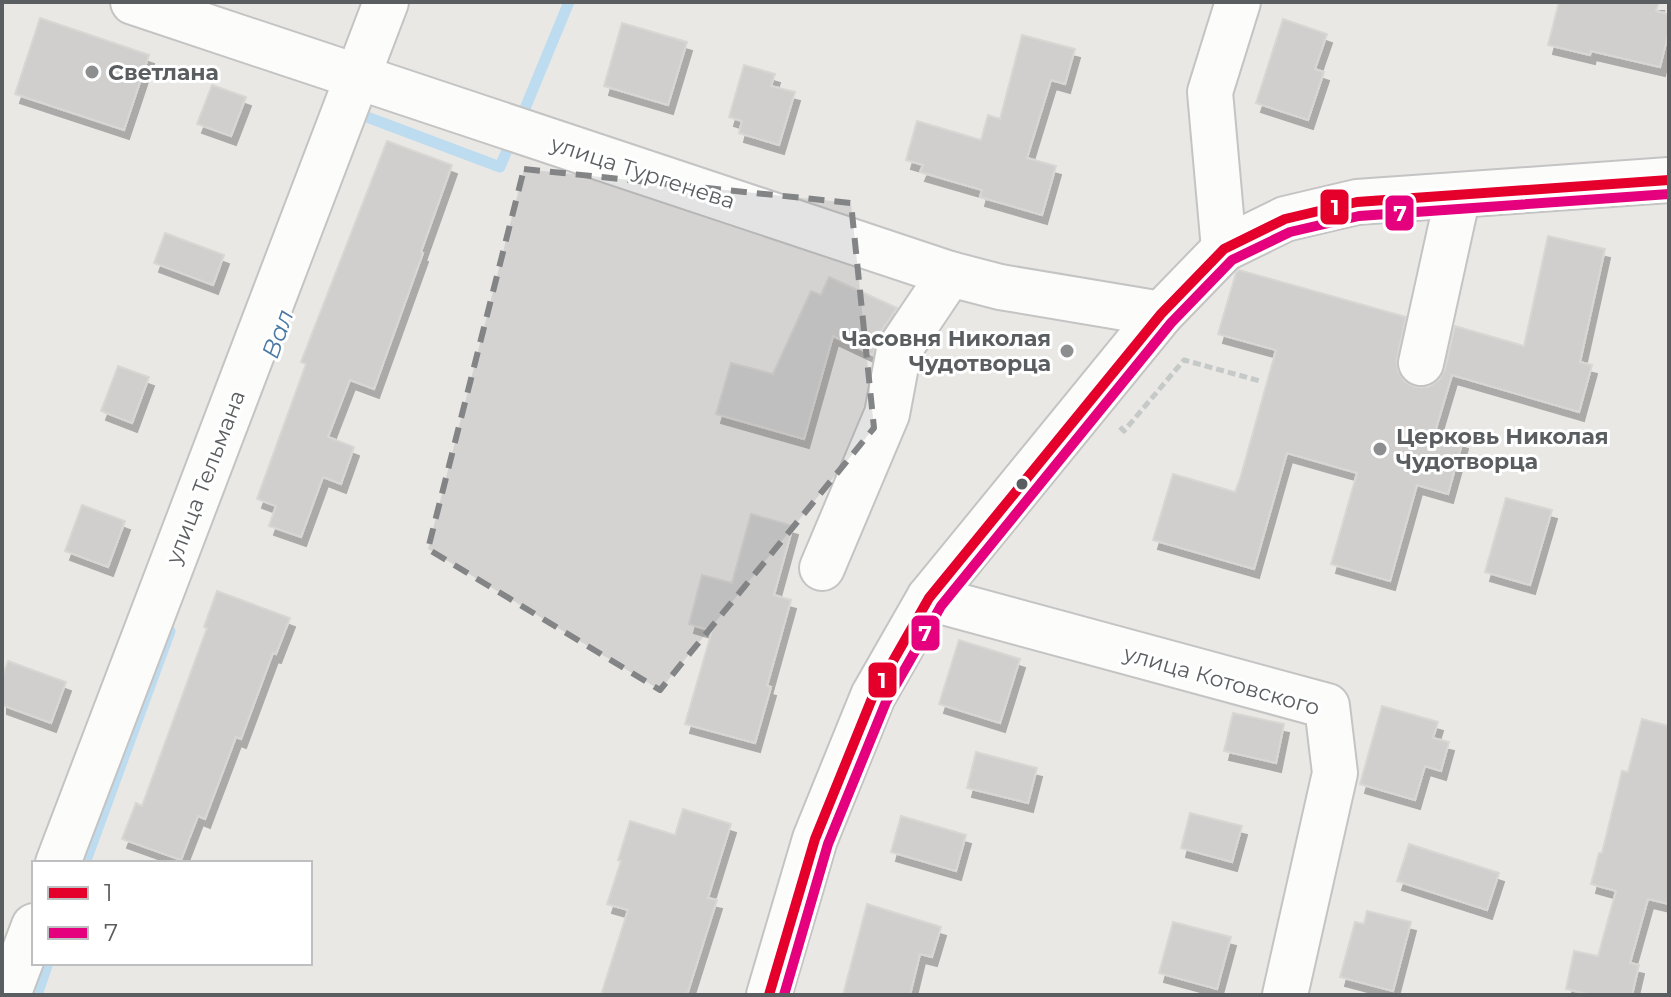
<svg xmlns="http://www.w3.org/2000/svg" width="1671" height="997" font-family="Montserrat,sans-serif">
<defs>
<filter id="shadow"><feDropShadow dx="5" dy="9" stdDeviation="0" flood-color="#0004"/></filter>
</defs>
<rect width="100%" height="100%" fill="#eae8e5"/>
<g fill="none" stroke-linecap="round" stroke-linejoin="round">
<g stroke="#bddcf0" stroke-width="11">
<polyline points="357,119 359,114 500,167 512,138"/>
<polyline points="519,123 569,2"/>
<polyline points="85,863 170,631"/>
<polyline points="37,995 48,963"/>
</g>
</g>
<g fill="#d0cfcd" stroke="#d9d7d4" stroke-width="2" filter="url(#shadow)">
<polygon points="1559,2 1659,2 1656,11 1669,14 1669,31 1660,67 1591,51 1590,55 1548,45"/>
<polygon points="40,18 149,55 124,130 15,94"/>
<polygon points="1283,19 1327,34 1315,69 1324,72 1308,120 1256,103"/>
<polygon points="622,23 687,42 668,105 604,86"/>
<polygon points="1022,35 1075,49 1065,84 1051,80 1027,158 1056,166 1042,215 980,197 982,190 920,172 923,165 906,160 917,121 981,140 988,115 1000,119"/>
<polygon points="744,65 775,74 771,86 795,92 779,145 739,133 742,121 729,117"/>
<polygon points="212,85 246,97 231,136 197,124"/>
<polygon points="387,141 452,165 421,252 423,253 374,389 350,380 328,437 354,447 341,484 323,477 301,537 269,526 276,506 257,499 306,364 301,362"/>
<polygon points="165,233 224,255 213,285 154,263"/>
<polygon points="1548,236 1605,249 1580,362 1592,365 1579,412 1452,375 1435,432 1463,440 1448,494 1417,485 1390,581 1331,564 1357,473 1287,453 1254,569 1153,540 1173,474 1235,492 1240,479 1276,350 1218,334 1236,273 1239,270 1406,317 1397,358 1398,371 1404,381 1415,387 1428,387 1439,380 1445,369 1455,326 1524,346"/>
<polygon points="829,277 897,308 878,336 873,355 833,336 804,439 716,414 731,363 773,374 811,291 821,295"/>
<polygon points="118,366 149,377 132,423 101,411"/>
<polygon points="1506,498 1552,510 1530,585 1485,572"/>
<polygon points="82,505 125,521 108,567 65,551"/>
<polygon points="751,514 793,526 774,595 791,600 767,686 771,687 755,743 685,724 712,631 689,624 702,575 732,583"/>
<polygon points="217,591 290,618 276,654 273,653 241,739 236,737 205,819 198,816 181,860 122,839 136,803 142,806 207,628 204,627"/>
<polygon points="959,640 1020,659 1000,723 939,704"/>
<polygon points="8,661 66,682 51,723 2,705 2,678"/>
<polygon points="1382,706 1438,722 1433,738 1449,742 1441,771 1425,766 1415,800 1360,784"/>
<polygon points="1233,713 1284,724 1276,763 1224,751"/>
<polygon points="1642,719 1669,726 1669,904 1648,899 1630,963 1639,965 1632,995 1592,995 1566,989 1574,951 1598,956 1616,891 1591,884 1599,853 1602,853 1622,771 1628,772"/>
<polygon points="976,752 1037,768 1028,803 967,788"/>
<polygon points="683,809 731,824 708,898 717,900 687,995 601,995 628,910 607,904 621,861 618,860 630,821 675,835"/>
<polygon points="1190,813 1242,826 1232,862 1181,848"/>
<polygon points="901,816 966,835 956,871 891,852"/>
<polygon points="1409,844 1499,873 1487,910 1397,881"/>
<polygon points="867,904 941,927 932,957 920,954 910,995 843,995"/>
<polygon points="1367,911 1411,922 1393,991 1340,977 1355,922 1364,924"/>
<polygon points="1173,922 1231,937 1217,989 1159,973"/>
</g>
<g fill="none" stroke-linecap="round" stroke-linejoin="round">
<g stroke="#c4c4c4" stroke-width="48">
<g id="minor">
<polyline points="133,2 950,274 1000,287 1161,314"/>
<polyline points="1224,249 1210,92 1238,2"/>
<polyline points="1421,363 1458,195"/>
<polyline points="822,568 887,414 899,350 950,274"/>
<polyline points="929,598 1327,706 1335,773 1285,995"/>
<polyline points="58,863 386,2"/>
<polyline points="8,995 34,926"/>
<polyline points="769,995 815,839 873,696 929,598 1161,314 1224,249 1285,219 1357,202 1669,180"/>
</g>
</g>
<polyline stroke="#c5c9c7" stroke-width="5" stroke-dasharray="8 4" stroke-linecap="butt" points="1120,427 1124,431 1184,360 1260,381"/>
<use href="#minor" stroke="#fcfcfb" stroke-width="44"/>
<g stroke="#fff" stroke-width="16">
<polyline id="bus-1" points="769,995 815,839 873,696 929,598 1161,314 1224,249 1285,219 1357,202 1669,180"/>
</g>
<g stroke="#fff" stroke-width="16">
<polyline id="bus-2" points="784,995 828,844 886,702 941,606 1171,323 1232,260 1290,232 1359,216 1669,194"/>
</g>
<use href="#bus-1" stroke="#e4002b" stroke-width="10"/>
<use href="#bus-2" stroke="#e5007d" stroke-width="10"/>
</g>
<path fill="#838486" fill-opacity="0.2" stroke="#838486" stroke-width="6" stroke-dasharray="16 10" stroke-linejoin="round" d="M524 169 851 203 874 428 660 690 428 549Z"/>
<g fill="#8d8e8f" stroke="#fff" stroke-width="3">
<circle cx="92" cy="72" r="8"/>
<circle cx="1067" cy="351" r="8"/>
<circle cx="1380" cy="449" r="8"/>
</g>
<circle fill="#5b5e61" stroke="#fff" stroke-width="3" cx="1022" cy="484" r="7"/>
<g text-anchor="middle" stroke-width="6" stroke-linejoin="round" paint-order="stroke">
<g font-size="22" font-weight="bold" fill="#5b5e61" stroke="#fff" text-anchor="start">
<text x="108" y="80">Светлана</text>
<text x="1051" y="346" text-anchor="end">Часовня Николая<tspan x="1051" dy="25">Чудотворца</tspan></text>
<text x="1396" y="444">Церковь Николая<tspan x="1396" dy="25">Чудотворца</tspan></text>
</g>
<g font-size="22" fill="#5b5e61" stroke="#fff">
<text transform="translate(643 172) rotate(18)" y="8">улица Тургенева</text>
<text transform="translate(205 477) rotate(-69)" y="8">улица Тельмана</text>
<text transform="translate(1222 680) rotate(16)" y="8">улица Котовского</text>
</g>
<g font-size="24" font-style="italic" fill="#4b79a4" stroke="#fff">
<text transform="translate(278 334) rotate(-70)" y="8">Вал</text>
</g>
</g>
<g stroke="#fff" stroke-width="3">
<rect x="1319" y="188" width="31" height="38" rx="8" fill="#e4002b"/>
<rect x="1384" y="194" width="31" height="38" rx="8" fill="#e5007d"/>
<rect x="910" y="614" width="31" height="38" rx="8" fill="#e5007d"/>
<rect x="867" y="661" width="31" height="38" rx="8" fill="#e4002b"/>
</g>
<g font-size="22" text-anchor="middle" font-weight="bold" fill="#fff">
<text x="1335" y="215">1</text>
<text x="1400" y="221">7</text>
<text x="925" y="641">7</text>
<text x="882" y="688">1</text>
</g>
<rect width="1671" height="997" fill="none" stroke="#5b5e61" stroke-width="8"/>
<rect x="32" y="861" width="280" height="104" fill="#ffffff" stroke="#bdbfc0" stroke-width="2"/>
<rect x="48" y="887" width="40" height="12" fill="#e4002b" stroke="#bdbfc0" stroke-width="2"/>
<text x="104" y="901" font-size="24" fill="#5b5e61">1</text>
<rect x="48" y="927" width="40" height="12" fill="#e5007d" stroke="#bdbfc0" stroke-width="2"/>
<text x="104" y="941" font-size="24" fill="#5b5e61">7</text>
</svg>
